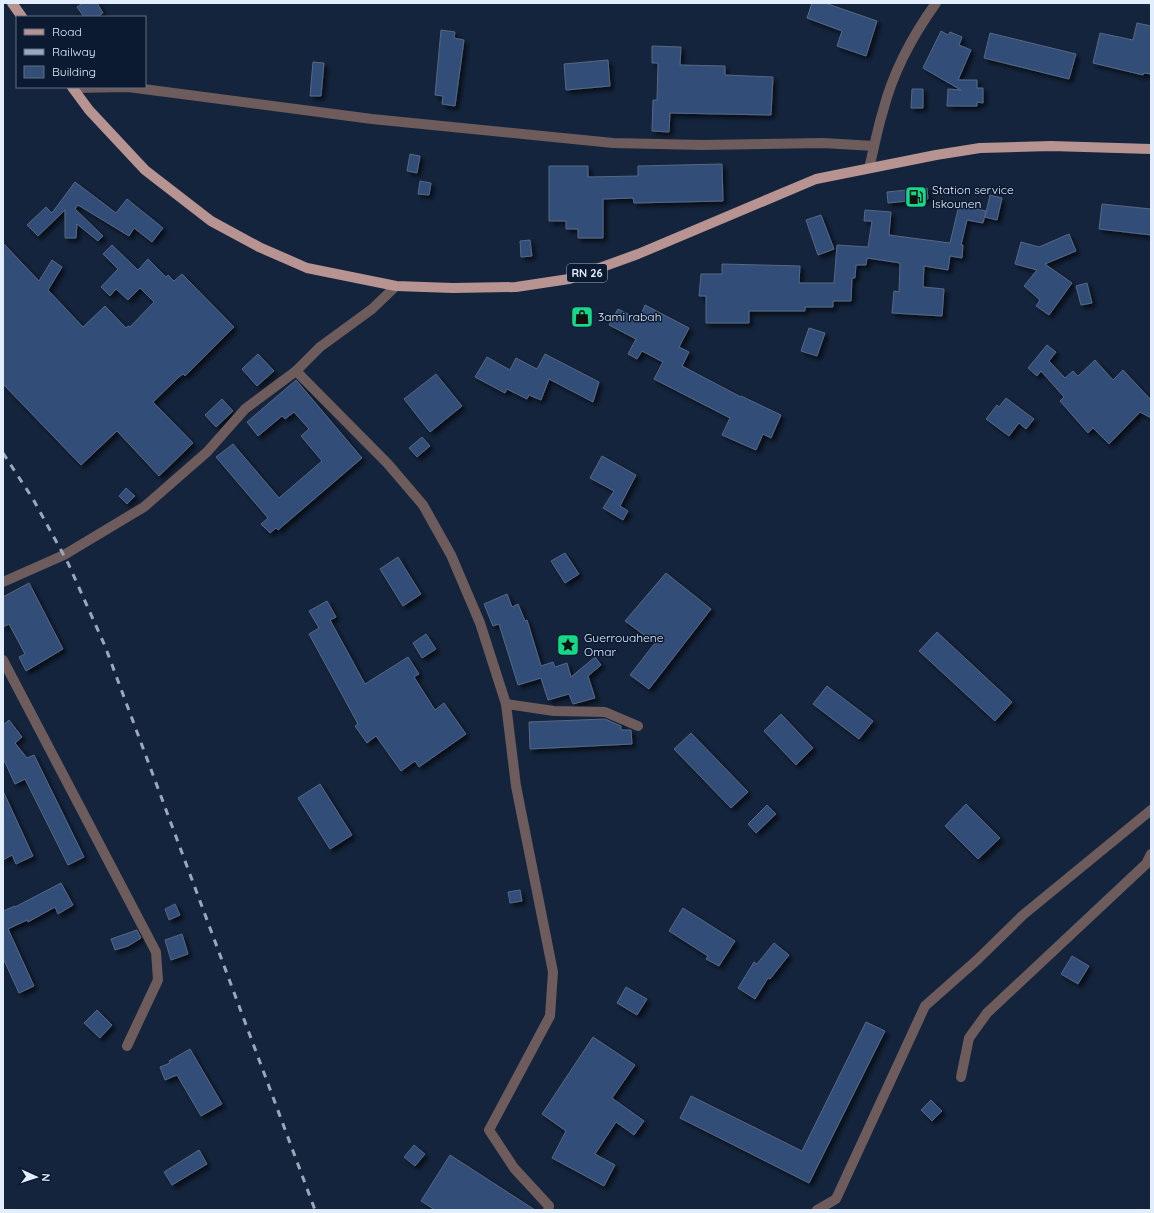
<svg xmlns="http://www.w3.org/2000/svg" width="1154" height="1213" font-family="Quicksand,sans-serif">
<defs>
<filter id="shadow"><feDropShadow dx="3.5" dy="3.5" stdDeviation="2" flood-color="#0009"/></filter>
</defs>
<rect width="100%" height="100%" fill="#14243c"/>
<g fill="#334e77" stroke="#556884" filter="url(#shadow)">
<polygon points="83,3 97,3 103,13 97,17 84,17 77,7"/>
<polygon points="812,3 825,3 877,21 866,56 837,46 842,31 807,18"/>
<polygon points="1137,23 1151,26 1151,74 1144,73 1143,75 1093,63 1100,33 1133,40"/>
<polygon points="441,30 455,32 454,38 464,40 455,106 442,104 443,96 435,95"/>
<polygon points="941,31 948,35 950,32 962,37 959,45 971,50 958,80 977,80 977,88 983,88 983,103 977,102 977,106 947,106 948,89 961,90 923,68"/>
<polygon points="990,33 1076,54 1069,79 984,58"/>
<polygon points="652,46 681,47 680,65 725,66 725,75 773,77 771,115 670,113 669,132 652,131 653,100 657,100 658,63 652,63"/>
<polygon points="608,60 610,86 566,90 564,64"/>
<polygon points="313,62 324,63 321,96 310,96"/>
<polygon points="912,89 923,89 923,108 911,108"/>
<polygon points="410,154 420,156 417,173 407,171"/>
<polygon points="722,164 723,201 634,203 633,198 603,199 603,238 578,238 578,229 566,229 566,221 549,221 549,166 588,166 588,177 638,176 638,166"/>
<polygon points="420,181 431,183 429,195 418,194"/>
<polygon points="75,182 116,213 127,199 163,228 152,242 134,228 129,236 78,205 75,209 103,236 98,241 77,224 76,238 65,238 65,210 38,236 27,225 46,207 52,213"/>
<polygon points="927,188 928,199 888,203 887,192"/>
<polygon points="990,195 1002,198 997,220 985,217"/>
<polygon points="1102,204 1151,209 1151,235 1099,229"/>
<polygon points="959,205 986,211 983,223 967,220 961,245 963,245 962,258 950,256 948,270 924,266 923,287 944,289 942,316 892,313 894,291 899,292 900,263 867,258 866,265 856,265 855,278 852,278 851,301 833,301 833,307 805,307 805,311 749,311 749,323 706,323 706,296 699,296 701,274 722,274 722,264 800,266 799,283 834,283 837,245 868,247 872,221 864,221 865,210 891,212 889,235 950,243"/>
<polygon points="821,215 834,249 818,255 806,220"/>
<polygon points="1069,234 1076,251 1045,264 1072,283 1049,315 1036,306 1040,300 1024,286 1037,270 1015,264 1021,242 1039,247"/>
<polygon points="530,240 532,256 521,257 520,241"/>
<polygon points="3,243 39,281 52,260 62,267 48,290 83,327 105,306 126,328 128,326 130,327 154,302 140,288 128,300 116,289 110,296 101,287 118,269 103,254 112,245 138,270 148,259 166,277 168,275 174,281 182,274 234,327 185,376 183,374 179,377 153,402 193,443 159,476 117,431 81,465 3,384"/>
<polygon points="1087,283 1092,303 1081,305 1076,286"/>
<polygon points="645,305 689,328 679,347 689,352 682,366 741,397 741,396 781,415 771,438 763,434 756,450 722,435 730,418 654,379 663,362 642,351 637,359 628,354 636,339 609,325 618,309 642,321 640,317"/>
<polygon points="809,328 825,333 817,356 801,351"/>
<polygon points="1047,345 1056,352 1049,361 1065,378 1073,371 1078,376 1095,360 1113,380 1123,370 1151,400 1151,418 1140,412 1109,444 1093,428 1088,433 1060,401 1064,397 1041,371 1037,376 1028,368"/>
<polygon points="258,354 274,371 257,386 242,369"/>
<polygon points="545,354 599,382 593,402 549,379 541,400 529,395 527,399 507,389 505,393 475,377 487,357 510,370 516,358 537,369"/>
<polygon points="436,374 462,406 430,432 404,399"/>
<polygon points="296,380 362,458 278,530 276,528 270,533 261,524 268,518 216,457 233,444 279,498 322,461 301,436 309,429 294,412 285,419 282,416 258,436 247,422"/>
<polygon points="1006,398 1034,419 1026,429 1019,423 1009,436 986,419 997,405 999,407"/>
<polygon points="222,399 233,411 216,427 205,415"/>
<polygon points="422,437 430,446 417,457 409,448"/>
<polygon points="602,456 636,475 620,506 628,511 623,520 603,508 614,491 590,478"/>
<polygon points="126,488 135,496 127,504 119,496"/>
<polygon points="565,553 579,574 565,583 551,561"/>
<polygon points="398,557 421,594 403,606 380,569"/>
<polygon points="666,573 711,609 649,689 630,675 655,643 625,621"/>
<polygon points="29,583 63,649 26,671 19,657 25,654 9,624 3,627 3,597"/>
<polygon points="507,594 512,607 518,604 525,621 527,620 541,666 553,662 555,667 567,663 571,677 595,657 601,665 588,676 595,698 573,704 569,694 548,700 541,678 518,685 499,624 493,626 484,604"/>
<polygon points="327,601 336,617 330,620 365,684 408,657 419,674 414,677 435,710 444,703 466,734 419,767 415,761 401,771 376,736 367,743 355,726 358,724 309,634 319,628 309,611"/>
<polygon points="937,632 1012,702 995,721 919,651"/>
<polygon points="426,634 436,649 422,658 413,643"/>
<polygon points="827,686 873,721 859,739 813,704"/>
<polygon points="781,714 813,748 796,765 764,731"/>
<polygon points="605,719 621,726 621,730 631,730 632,744 530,749 529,722"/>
<polygon points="9,720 22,737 15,743 27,758 34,755 84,857 68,865 25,779 15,784 3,758 3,725"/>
<polygon points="691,733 748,792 731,808 674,749"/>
<polygon points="320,784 352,835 330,849 298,798"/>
<polygon points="3,791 33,856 16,864 12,855 3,860"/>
<polygon points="966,804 1000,838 978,859 945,826"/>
<polygon points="767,805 776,814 756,833 748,824"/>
<polygon points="61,883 73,905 58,914 55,907 28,922 27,920 8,929 34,986 19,993 3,958 3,911 15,906 15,907"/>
<polygon points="520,890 522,901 510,903 508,892"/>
<polygon points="175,904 180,915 169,920 165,909"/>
<polygon points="683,908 735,941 719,966 706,959 708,956 669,931"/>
<polygon points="137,930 141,938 128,946 115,950 111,939"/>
<polygon points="182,934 188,954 171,960 165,940"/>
<polygon points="774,943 789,955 770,979 768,978 755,999 738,988 754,962 757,964"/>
<polygon points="1072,956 1089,966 1078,984 1061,974"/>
<polygon points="626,987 647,999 637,1015 617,1003"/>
<polygon points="97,1010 112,1025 100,1038 84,1023"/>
<polygon points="866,1022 885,1031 809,1183 680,1118 691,1096 802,1151"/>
<polygon points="593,1037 635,1065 612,1098 644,1121 634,1135 616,1122 595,1154 615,1165 604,1186 552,1158 566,1131 542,1114"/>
<polygon points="190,1049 222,1104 201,1116 177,1075 165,1080 160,1067 170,1063 169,1061"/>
<polygon points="931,1100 942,1111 932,1121 921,1110"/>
<polygon points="414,1145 425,1154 415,1166 404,1157"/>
<polygon points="199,1150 207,1164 172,1185 164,1172"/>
<polygon points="450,1155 535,1210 435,1210 421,1201"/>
</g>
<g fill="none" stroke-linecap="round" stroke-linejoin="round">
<g stroke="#6d5c5b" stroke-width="10">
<polyline points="73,88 128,87 372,119 613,143 702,145 823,143 874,146"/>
<path d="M869 168C874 149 877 130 883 111 893 72 913 35 936 3"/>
<polyline points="296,371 388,464 423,505 451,555 480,623 506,704 516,786 553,972 550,1016 489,1130 514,1168 549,1206 548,1210"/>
<polyline points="3,582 64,555 144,507 207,452 245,409 296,371 320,347 372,309 396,286"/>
<polyline points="3,660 156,952 158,980 127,1046"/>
<polyline points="506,704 554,711 605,712 638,726"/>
<polyline points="961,1077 969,1038 987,1013 1146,864 1151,854"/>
<polyline points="817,1210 836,1199 925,1006 977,960 1023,915 1151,810"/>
</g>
<g stroke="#b79492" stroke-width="10">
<polyline points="12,3 22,17"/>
<polyline points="72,87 89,110 145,170 211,221 259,247 307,268 396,286 453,288 516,287 569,279 638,254 816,179 936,155 980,148 1051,146 1151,149"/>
</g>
<polyline stroke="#9ba8bb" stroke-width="3" stroke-dasharray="7 7" stroke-linecap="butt" points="3,453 33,499 68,563 105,646 315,1210"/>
</g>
<defs>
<g id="fuel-square" transform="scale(1.15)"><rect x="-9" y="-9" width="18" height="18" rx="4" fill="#15d989" stroke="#0b1a31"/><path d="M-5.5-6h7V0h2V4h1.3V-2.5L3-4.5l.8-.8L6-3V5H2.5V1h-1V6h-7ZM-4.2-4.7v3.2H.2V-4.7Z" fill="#111"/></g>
<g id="shop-square" transform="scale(1.15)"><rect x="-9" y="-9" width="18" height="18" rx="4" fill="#15d989" stroke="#0b1a31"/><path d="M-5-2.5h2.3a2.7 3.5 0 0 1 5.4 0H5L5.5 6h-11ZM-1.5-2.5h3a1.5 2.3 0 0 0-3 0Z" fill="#111"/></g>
<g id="sight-square" transform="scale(1.15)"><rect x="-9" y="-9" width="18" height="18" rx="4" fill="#15d989" stroke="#0b1a31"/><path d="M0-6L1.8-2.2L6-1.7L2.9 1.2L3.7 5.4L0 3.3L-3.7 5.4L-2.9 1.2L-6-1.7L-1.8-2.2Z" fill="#111"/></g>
</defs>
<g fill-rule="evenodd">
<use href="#fuel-square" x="916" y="197"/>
<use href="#shop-square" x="582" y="317"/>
<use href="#sight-square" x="568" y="645"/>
</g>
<g text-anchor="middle" stroke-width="3" stroke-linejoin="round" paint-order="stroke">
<rect fill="#0b1a31" stroke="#a2aec0" stroke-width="1" x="567" y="264" width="40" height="18" rx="3"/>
<g font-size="11" font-weight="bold" fill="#e2edfd">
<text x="587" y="277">RN 26</text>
</g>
<g font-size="12" fill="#e2edfd" stroke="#0b1a31" text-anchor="start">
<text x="932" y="194">Station service<tspan x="932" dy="14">Iskounen</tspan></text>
<text x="598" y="321">3ami rabah</text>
<text x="584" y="642">Guerrouahene<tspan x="584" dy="14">Omar</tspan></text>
</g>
</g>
<rect width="1154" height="1213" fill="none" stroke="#e2edfd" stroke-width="8"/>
<rect x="16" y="16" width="130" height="72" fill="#0b1a31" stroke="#616e83"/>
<rect x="24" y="29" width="20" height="6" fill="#b79492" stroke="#616e83"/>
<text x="52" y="36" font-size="12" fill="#e2edfd">Road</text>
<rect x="24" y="49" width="20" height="6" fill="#9ba8bb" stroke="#616e83"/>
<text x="52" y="56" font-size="12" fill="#e2edfd">Railway</text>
<rect x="24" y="66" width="20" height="12" fill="#334e77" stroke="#616e83"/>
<text x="52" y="76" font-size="12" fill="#e2edfd">Building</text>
<g transform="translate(36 1177) rotate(93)" stroke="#0b1a31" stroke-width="3" paint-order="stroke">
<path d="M0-3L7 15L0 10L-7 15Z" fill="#e2edfd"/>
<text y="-6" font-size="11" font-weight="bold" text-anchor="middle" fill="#e2edfd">N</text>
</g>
</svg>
